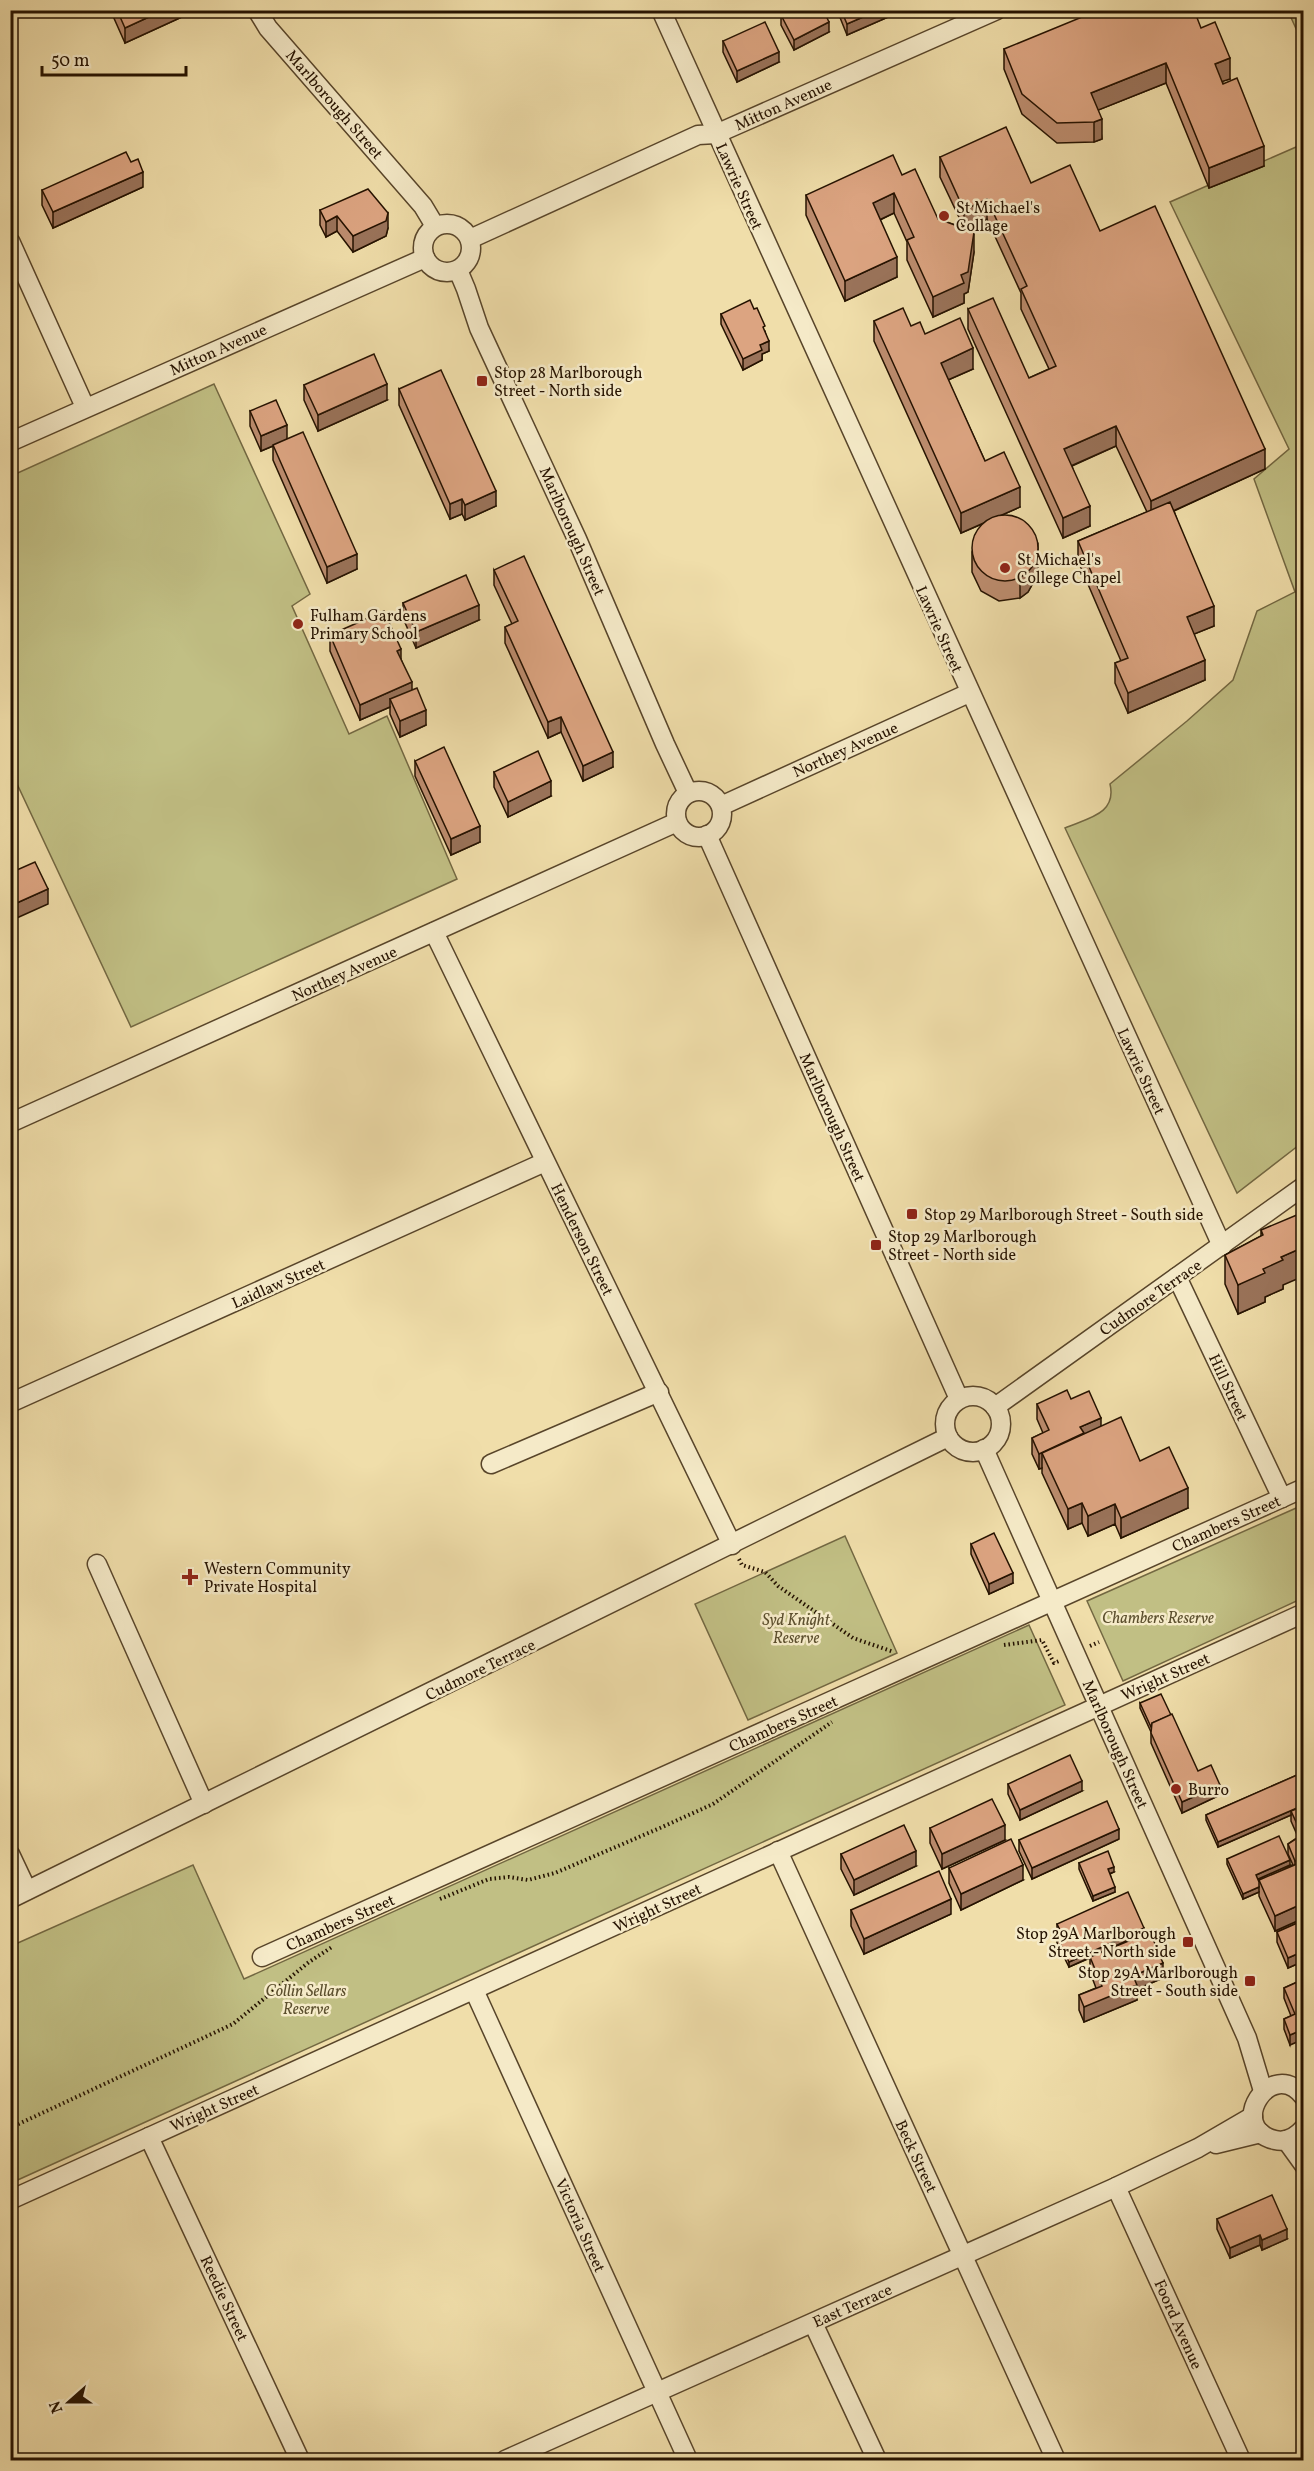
<svg xmlns="http://www.w3.org/2000/svg" width="1314" height="2471" font-family="Vollkorn,serif">
<rect width="100%" height="100%" fill="#f0deaa"/>
<filter id="stains"><feTurbulence type="fractalNoise" baseFrequency=".00333" numOctaves="4"/><feColorMatrix values="0 0 0 0 .2 0 0 0 0 .09 0 0 0 0 .02 0 0 0 .5 -.17"/></filter>
<radialGradient id="worn" r=".72"><stop offset=".6" stop-color="#630" stop-opacity="0"/><stop offset="1" stop-color="#630" stop-opacity=".3"/></radialGradient>
<g fill="#c1bf84" stroke="#736842" stroke-width="1.5">
<polygon points="1288,11 1303,11 1303,44"/>
<path d="M1303 144V1142L1237 1193 1065 828C1088 818 1117 814 1110 784L1187 721 1233 680 1257 611 1295 592 1254 479 1289 449 1170 202Z"/>
<polygon points="214,384 310,594 292,606 349,734 387,716 457,879 131,1027 11,771 11,476"/>
<polygon points="1303,1505 1303,1598 1123,1681 1087,1601"/>
<polygon points="845,1536 897,1653 748,1720 695,1604"/>
<polygon points="1029,1625 1065,1705 11,2183 11,1946 193,1865 244,1979"/>
</g>
<g fill="none" stroke-linecap="round" stroke-linejoin="round">
<g stroke="#58452a" stroke-width="21">
<g id="minor">
<polyline points="257,10 268,28 423,206 435,226"/>
<polyline points="661,10 1222,1246"/>
<circle cx="447" cy="248" r="24"/>
<polyline points="470,239 698,135 716,134 997,10"/>
<polyline points="10,241 85,407"/>
<polyline points="458,270 466,289 479,328 577,539 665,744 688,793"/>
<polyline points="10,442 425,258"/>
<circle cx="699" cy="814" r="23"/>
<polyline points="721,806 969,693"/>
<polyline points="707,835 959,1399"/>
<polyline points="434,932 732,1545"/>
<polyline points="10,1123 677,822"/>
<polyline points="1177,1277 1282,1498"/>
<circle cx="973" cy="1424" r="28"/>
<polyline points="10,1403 545,1162"/>
<polyline points="995,1407 1304,1186"/>
<polyline points="984,1449 1247,2038 1263,2091"/>
<polyline points="491,1464 659,1392"/>
<polyline points="97,1564 204,1804"/>
<polyline points="778,1851 1056,2460"/>
<polyline points="10,1854 27,1890"/>
<polyline points="10,1899 948,1437"/>
<polyline points="262,1957 1304,1488"/>
<polyline points="474,1990 688,2460"/>
<path d="M1304 2097C1271 2055 1225 2128 1275 2140 1287 2143 1296 2137 1304 2128"/>
<polyline points="149,2137 300,2460"/>
<polyline points="1286,2140 1304,2165"/>
<polyline points="1216,2144 1261,2133"/>
<polyline points="1116,2187 1241,2460"/>
<polyline points="10,2200 1304,1613"/>
<polyline points="813,2323 877,2460"/>
<polyline points="505,2460 1116,2187 1198,2148 1253,2116"/>
</g>
</g>
<g stroke="#251200" stroke-width="4" stroke-dasharray="1.5 3" stroke-linecap="butt">
<polyline points="739,1559 742,1565 765,1572 778,1586 853,1638 894,1652"/>
<polyline points="1004,1645 1042,1640 1054,1663 1059,1661"/>
<polyline points="1090,1646 1099,1642"/>
<polyline points="440,1899 489,1879 509,1877 528,1880 555,1873 660,1828 713,1804 832,1722"/>
<polyline points="10,2128 233,2024 309,1962 332,1947"/>
</g>
<use href="#minor" stroke="#f5eac8" stroke-width="18"/>
</g>
<g fill="#bd8d6f" stroke="#251200" stroke-width="1.5">
<polygon points="113,10 195,10 195,11 125,43 113,16"/>
<polygon points="837,10 895,10 895,14 847,35"/>
<polygon points="781,15 829,32 794,50 781,25"/>
<polygon points="1201,28 1230,79 1222,81 1264,166 1209,188 1166,83 1098,110 1102,139 1094,142 1057,143 1022,114 1004,69 1004,49"/>
<polygon points="723,41 779,62 737,82 723,52"/>
<polygon points="940,157 1031,183 1100,231 1265,469 1174,511 1214,626 1194,634 1205,680 1128,713 1115,683 1115,663 1121,661 1078,561 1078,541 1147,512 1116,446 1072,466 1090,526 1063,538 968,329 968,309 1029,378 1049,369 1021,309 1021,293 987,219 966,229 974,252 968,292 964,294 964,303 933,317 907,260 907,242 894,213 880,220 897,277 845,301 806,215 806,195 902,175 938,219 964,228 940,177"/>
<polygon points="143,187 53,228 42,205 42,190"/>
<polygon points="320,210 388,228 386,236 353,252 337,231 326,237 320,225"/>
<polygon points="721,314 765,331 769,351 762,354 762,360 743,370 721,324"/>
<polygon points="874,321 911,326 925,334 973,369 948,380 985,461 1020,507 1002,515 1038,543 1038,574 1028,592 1020,598 999,601 981,591 972,572 972,552 982,524 961,533 874,341"/>
<polygon points="304,385 387,400 318,431 304,400"/>
<polygon points="399,389 496,506 465,520 462,514 450,519 399,405"/>
<polygon points="250,411 287,439 357,569 327,583 273,460 273,446 261,451 250,426"/>
<polygon points="494,570 613,767 583,781 561,732 548,738 505,643 505,627 512,624 494,585"/>
<polygon points="403,603 479,620 416,648 403,618"/>
<polygon points="330,635 401,659 412,690 426,725 400,737 390,714 390,707 360,720 330,651"/>
<polygon points="415,761 480,842 451,855 415,776"/>
<polygon points="494,772 551,796 508,817 494,787"/>
<polygon points="1261,1230 1283,1285 1283,1289 1265,1297 1265,1302 1238,1314 1225,1284 1225,1255 1261,1236"/>
<polygon points="1071,1399 1140,1461 1188,1508 1121,1538 1115,1524 1088,1536 1082,1523 1068,1529 1042,1473 1042,1468 1039,1469 1032,1454 1032,1438 1043,1433 1037,1419 1037,1404"/>
<polygon points="971,1544 1013,1583 989,1594 971,1554"/>
<polygon points="1140,1703 1198,1771 1220,1795 1182,1813 1151,1743 1151,1732 1140,1708"/>
<polygon points="1304,1772 1304,1918 1275,1931 1259,1896 1259,1892 1243,1899 1227,1864 1227,1859 1290,1865 1258,1879 1259,1882 1293,1865 1288,1854 1288,1844 1298,1837 1291,1821 1291,1815 1218,1847 1206,1820 1206,1815"/>
<polygon points="1008,1784 1082,1791 1020,1820 1008,1794"/>
<polygon points="930,1828 1005,1840 942,1869 930,1843"/>
<polygon points="1119,1839 1032,1879 1019,1851 1019,1840"/>
<polygon points="841,1854 916,1866 854,1895 841,1869"/>
<polygon points="1079,1863 1114,1872 1110,1874 1115,1892 1093,1901 1079,1869"/>
<polygon points="949,1868 1023,1880 961,1910 949,1883"/>
<polygon points="851,1910 951,1914 864,1954 851,1926"/>
<polygon points="1304,1920 1304,1961 1288,1968 1277,1942 1277,1932"/>
<polygon points="1057,1924 1144,1933 1120,1944 1163,1978 1137,1989 1137,2000 1084,2022 1079,2010 1079,1995 1096,1988 1090,1972 1090,1958 1069,1967 1057,1943 1057,1937 1060,1935 1057,1929"/>
<polygon points="1304,1979 1290,2045 1284,2029 1284,2019 1291,2016 1284,1998 1284,1988"/>
<polygon points="1217,2219 1287,2239 1262,2250 1260,2245 1230,2258 1217,2229"/>
</g>
<g fill="#9a735a" stroke="#251200" stroke-width="1.5">
<polygon points="164,10 195,10 195,11 125,43 125,28"/>
<polygon points="879,10 895,10 895,14 847,35 847,24"/>
<polygon points="829,22 829,32 794,50 794,40"/>
<polygon points="779,52 779,62 737,82 737,71"/>
<polygon points="1230,58 1230,79 1215,84 1215,64"/>
<polygon points="1166,63 1166,83 1091,113 1091,93"/>
<polygon points="1102,119 1102,139 1094,142 1094,122"/>
<polygon points="1264,146 1264,166 1209,188 1209,168"/>
<polygon points="143,172 143,187 53,228 53,212"/>
<polygon points="894,193 894,213 873,223 873,203"/>
<polygon points="987,199 987,219 964,230 964,210"/>
<polygon points="388,213 388,228 386,236 353,252 353,236"/>
<polygon points="337,216 337,231 326,237 326,222"/>
<polygon points="974,232 974,252 968,292 964,294 964,303 933,317 933,297 961,275"/>
<polygon points="897,257 897,277 845,301 845,281"/>
<polygon points="769,341 769,351 762,354 762,360 743,370 743,359 760,345"/>
<polygon points="973,348 973,369 941,383 941,363"/>
<polygon points="387,384 387,400 318,431 318,415"/>
<polygon points="287,425 287,440 261,451 261,436"/>
<polygon points="1116,426 1116,446 1064,469 1064,449"/>
<polygon points="1265,449 1265,469 1151,521 1151,501"/>
<polygon points="1020,487 1020,507 961,533 961,513"/>
<polygon points="496,491 496,506 465,520 465,505"/>
<polygon points="462,499 462,514 450,519 450,504"/>
<polygon points="1090,506 1090,526 1063,538 1063,518"/>
<polygon points="357,554 357,569 327,583 327,567"/>
<polygon points="1038,554 1038,574 1028,592 1020,598 1020,578"/>
<polygon points="479,605 479,620 416,648 416,632"/>
<polygon points="1214,606 1214,626 1187,637 1187,617"/>
<polygon points="401,649 401,665 397,651"/>
<polygon points="1205,660 1205,680 1128,713 1128,693"/>
<polygon points="412,682 412,698 390,699 390,707 360,720 360,705"/>
<polygon points="426,710 426,725 400,737 400,721"/>
<polygon points="561,717 561,732 548,738 548,722"/>
<polygon points="613,752 613,767 583,781 583,766"/>
<polygon points="551,781 551,796 508,817 508,802"/>
<polygon points="480,826 480,842 451,855 451,839"/>
<polygon points="48,889 48,904 10,921 10,906"/>
<polygon points="1304,1247 1304,1276 1283,1285 1283,1289 1265,1297 1265,1302 1238,1314 1238,1285 1281,1257"/>
<polygon points="1101,1418 1101,1433 1042,1453 1042,1468 1039,1469 1039,1454 1080,1427"/>
<polygon points="1188,1488 1188,1508 1121,1538 1121,1518"/>
<polygon points="1082,1503 1082,1523 1068,1529 1068,1509"/>
<polygon points="1115,1504 1115,1524 1088,1536 1088,1516"/>
<polygon points="1013,1573 1013,1583 989,1594 989,1584"/>
<polygon points="1082,1781 1082,1791 1020,1820 1020,1810"/>
<polygon points="1220,1785 1220,1795 1182,1813 1182,1802"/>
<polygon points="1304,1805 1304,1810 1291,1811 1291,1815 1218,1847 1218,1842"/>
<polygon points="1005,1825 1005,1840 942,1869 942,1854"/>
<polygon points="1119,1829 1119,1839 1032,1879 1032,1868"/>
<polygon points="916,1851 916,1866 854,1895 854,1880"/>
<polygon points="1304,1857 1304,1868 1295,1871 1295,1861"/>
<polygon points="1290,1860 1290,1865 1256,1880 1256,1875"/>
<polygon points="1023,1865 1023,1880 961,1910 961,1894"/>
<polygon points="1114,1867 1114,1872 1108,1874 1108,1869"/>
<polygon points="1115,1887 1115,1892 1093,1901 1093,1896"/>
<polygon points="1259,1887 1259,1892 1243,1899 1243,1894"/>
<polygon points="951,1899 951,1914 864,1954 864,1939"/>
<polygon points="1304,1903 1304,1918 1275,1931 1275,1916"/>
<polygon points="1144,1928 1144,1933 1069,1967 1069,1962"/>
<polygon points="1304,1951 1304,1961 1288,1968 1288,1958"/>
<polygon points="1163,1963 1163,1978 1137,1989 1137,2000 1084,2022 1084,2007 1133,1976"/>
<polygon points="1304,2029 1304,2039 1290,2045 1290,2035"/>
<polygon points="1287,2229 1287,2239 1262,2250 1262,2240"/>
<polygon points="1260,2235 1260,2245 1230,2258 1230,2248"/>
</g>
<g fill="#dca481" stroke="#251200" stroke-width="1.5">
<polygon points="117,10 164,10 125,28"/>
<polygon points="789,10 823,10 829,22 794,40 781,15"/>
<polygon points="841,10 879,10 847,24"/>
<polygon points="1099,10 1194,10 1201,28 1215,22 1230,58 1215,64 1223,84 1237,78 1264,146 1209,168 1166,63 1091,93 1102,119 1094,122 1057,123 1022,94 1004,49"/>
<polygon points="765,22 779,52 737,71 723,41"/>
<polygon points="1006,127 1031,183 1070,165 1100,231 1155,206 1265,449 1151,501 1116,426 1064,449 1090,506 1063,518 968,309 993,298 1029,378 1056,366 1021,289 1027,286 987,199 964,210 940,157"/>
<polygon points="126,152 131,162 138,159 143,172 53,212 42,190"/>
<polygon points="893,155 902,175 915,169 938,219 974,232 968,272 961,275 964,283 933,297 907,240 914,237 894,193 873,203 897,257 845,281 806,195"/>
<polygon points="368,189 388,213 386,221 353,236 337,216 326,222 320,210"/>
<polygon points="750,300 754,309 757,308 765,326 763,327 769,341 760,345 762,350 743,359 721,314"/>
<polygon points="903,308 911,326 920,322 925,334 960,318 973,348 941,363 985,461 1004,452 1020,487 961,513 874,321"/>
<polygon points="374,354 387,384 318,415 304,385"/>
<polygon points="441,370 496,491 465,505 462,499 450,504 399,389"/>
<polygon points="276,400 287,425 261,436 250,411"/>
<polygon points="303,432 357,554 327,567 273,445"/>
<polygon points="1170,502 1214,606 1187,617 1205,660 1128,693 1115,663 1128,658 1078,541"/>
<circle cx="1005" cy="548" r="33"/>
<polygon points="524,556 613,752 583,766 561,717 548,722 505,627 518,621 494,570"/>
<polygon points="466,575 479,605 416,632 403,603"/>
<polygon points="384,611 401,649 397,651 412,682 360,705 330,635"/>
<polygon points="417,688 426,710 400,721 390,699"/>
<polygon points="444,747 480,826 451,839 415,761"/>
<polygon points="538,751 551,781 508,802 494,772"/>
<polygon points="35,862 48,889 10,906 10,873"/>
<polygon points="1304,1212 1304,1247 1281,1257 1283,1260 1263,1269 1265,1273 1238,1285 1225,1255 1263,1235 1261,1230"/>
<polygon points="1067,1390 1071,1399 1089,1391 1101,1418 1080,1427 1084,1433 1039,1454 1032,1438 1049,1430 1037,1404"/>
<polygon points="1121,1417 1140,1461 1169,1447 1188,1488 1121,1518 1115,1504 1088,1516 1082,1503 1068,1509 1042,1453"/>
<polygon points="994,1533 1013,1573 989,1584 971,1544"/>
<polygon points="1161,1694 1171,1715 1152,1723 1151,1727 1140,1703"/>
<polygon points="1172,1714 1198,1771 1211,1765 1220,1785 1182,1802 1151,1733 1152,1723"/>
<polygon points="1070,1755 1082,1781 1020,1810 1008,1784"/>
<polygon points="1304,1772 1304,1805 1218,1842 1206,1815"/>
<polygon points="992,1799 1005,1825 942,1854 930,1828"/>
<polygon points="1107,1801 1119,1829 1032,1868 1019,1840"/>
<polygon points="1304,1806 1304,1857 1295,1861 1288,1844 1302,1835 1291,1811"/>
<polygon points="904,1825 916,1851 854,1880 841,1854"/>
<polygon points="1279,1836 1290,1860 1256,1875 1259,1882 1259,1887 1243,1894 1227,1859"/>
<polygon points="1011,1839 1023,1865 961,1894 949,1868"/>
<polygon points="1108,1851 1114,1867 1108,1869 1115,1887 1093,1896 1079,1863"/>
<polygon points="1304,1861 1304,1903 1275,1916 1259,1880"/>
<polygon points="939,1871 951,1899 864,1939 851,1910"/>
<polygon points="1128,1892 1144,1928 1069,1962 1057,1937 1062,1934 1057,1924"/>
<polygon points="1304,1920 1304,1951 1288,1958 1277,1932"/>
<polygon points="1150,1932 1163,1963 1133,1976 1137,1985 1084,2007 1079,1995 1102,1986 1090,1957"/>
<polygon points="1304,1979 1304,2029 1290,2035 1284,2019 1295,2014 1284,1988"/>
<polygon points="1272,2195 1287,2229 1262,2240 1260,2235 1230,2248 1217,2219"/>
</g>
<g fill="#8f2418" stroke="#f5eac8" stroke-width="2">
<circle cx="944" cy="216" r="6"/>
<rect x="476" y="375" width="12" height="12" rx="3"/>
<circle cx="1005" cy="568" r="6"/>
<circle cx="298" cy="624" r="6"/>
<rect x="906" y="1208" width="12" height="12" rx="3"/>
<rect x="870" y="1239" width="12" height="12" rx="3"/>
<path d="M187 1568h6v6h6v6h-6v6h-6v-6h-6v-6h6z"/>
<circle cx="1176" cy="1789" r="6"/>
<rect x="1182" y="1936" width="12" height="12" rx="3"/>
<rect x="1244" y="1975" width="12" height="12" rx="3"/>
</g>
<g text-anchor="middle" stroke-width="5" stroke-linejoin="round" paint-order="stroke">
<g font-size="16" fill="#251200" stroke="#f5eac8">
<text transform="translate(335 104) rotate(49)" y="6">Marlborough Street</text>
<text transform="translate(783 104) rotate(-24)" y="6">Mitton Avenue</text>
<text transform="translate(740 186) rotate(66)" y="6">Lawrie Street</text>
<text transform="translate(218 349) rotate(-24)" y="6">Mitton Avenue</text>
<text transform="translate(573 531) rotate(66)" y="6">Marlborough Street</text>
<text transform="translate(940 629) rotate(66)" y="6">Lawrie Street</text>
<text transform="translate(845 749) rotate(-24)" y="6">Northey Avenue</text>
<text transform="translate(344 973) rotate(-24)" y="6">Northey Avenue</text>
<text transform="translate(1142 1071) rotate(65)" y="6">Lawrie Street</text>
<text transform="translate(833 1117) rotate(66)" y="6">Marlborough Street</text>
<text transform="translate(583 1239) rotate(64)" y="6">Henderson Street</text>
<text transform="translate(278 1283) rotate(-24)" y="6">Laidlaw Street</text>
<text transform="translate(1150 1297) rotate(-35)" y="6">Cudmore Terrace</text>
<text transform="translate(1229 1387) rotate(65)" y="6">Hill Street</text>
<text transform="translate(1226 1523) rotate(-24)" y="6">Chambers Street</text>
<text transform="translate(480 1669) rotate(-26)" y="6">Cudmore Terrace</text>
<text transform="translate(1165 1676) rotate(-24)" y="6">Wright Street</text>
<text transform="translate(783 1723) rotate(-24)" y="6">Chambers Street</text>
<text transform="translate(1116 1744) rotate(66)" y="6">Marlborough Street</text>
<text transform="translate(657 1907) rotate(-25)" y="6">Wright Street</text>
<text transform="translate(340 1922) rotate(-24)" y="6">Chambers Street</text>
<text transform="translate(214 2107) rotate(-24)" y="6">Wright Street</text>
<text transform="translate(917 2156) rotate(65)" y="6">Beck Street</text>
<text transform="translate(581 2225) rotate(66)" y="6">Victoria Street</text>
<text transform="translate(225 2298) rotate(65)" y="6">Reedie Street</text>
<text transform="translate(852 2305) rotate(-24)" y="6">East Terrace</text>
<text transform="translate(1179 2324) rotate(66)" y="6">Foord Avenue</text>
</g>
<g font-size="16" fill="#251200" stroke="#f5eac8" text-anchor="start">
<text x="956" y="213">St Michael's<tspan x="956" dy="18">Collage</tspan></text>
<text x="494" y="378">Stop 28 Marlborough<tspan x="494" dy="18">Street - North side</tspan></text>
<text x="1017" y="565">St Michael's<tspan x="1017" dy="18">College Chapel</tspan></text>
<text x="310" y="621">Fulham Gardens<tspan x="310" dy="18">Primary School</tspan></text>
<text x="924" y="1220">Stop 29 Marlborough Street - South side</text>
<text x="888" y="1242">Stop 29 Marlborough<tspan x="888" dy="18">Street - North side</tspan></text>
<text x="204" y="1574">Western Community<tspan x="204" dy="18">Private Hospital</tspan></text>
<text x="1188" y="1795">Burro</text>
<text x="1176" y="1939" text-anchor="end">Stop 29A Marlborough<tspan x="1176" dy="18">Street - North side</tspan></text>
<text x="1238" y="1978" text-anchor="end">Stop 29A Marlborough<tspan x="1238" dy="18">Street - South side</tspan></text>
</g>
<g font-size="16" font-style="italic" fill="#5c4f2e" stroke="#f5eac8">
<text x="1158" y="1623">Chambers Reserve</text>
<text x="796" y="1625">Syd Knight<tspan x="796" dy="18">Reserve</tspan></text>
<text x="306" y="1996">Collin Sellars<tspan x="306" dy="18">Reserve</tspan></text>
</g>
</g>
<rect width="1314" height="2471" fill="none" stroke="#f0deaa" stroke-width="36"/>
<rect x="12" y="12" width="1290" height="2447" fill="none" stroke="#251200" stroke-width="3"/>
<rect x="18" y="18" width="1278" height="2435" fill="none" stroke="#251200" stroke-width="1.5"/>
<g transform="translate(69 2402) rotate(249)" stroke="#f5eac8" stroke-width="4.5" paint-order="stroke">
<path d="M0-4.5L10 22L0 15L-10 22Z" fill="#251200"/>
<text y="-9" font-size="16" font-weight="bold" text-anchor="middle" fill="#251200">N</text>
</g>
<path d="M42 66v9h144v-9" fill="none" stroke="#251200" stroke-width="3"/>
<text x="51" y="66" font-size="18" fill="#251200" stroke="#f5eac8" stroke-width="4.5" paint-order="stroke">50 m</text>
<rect width="100%" height="100%" filter="url(#stains)"/>
<rect width="100%" height="100%" fill="url(#worn)"/>
</svg>
